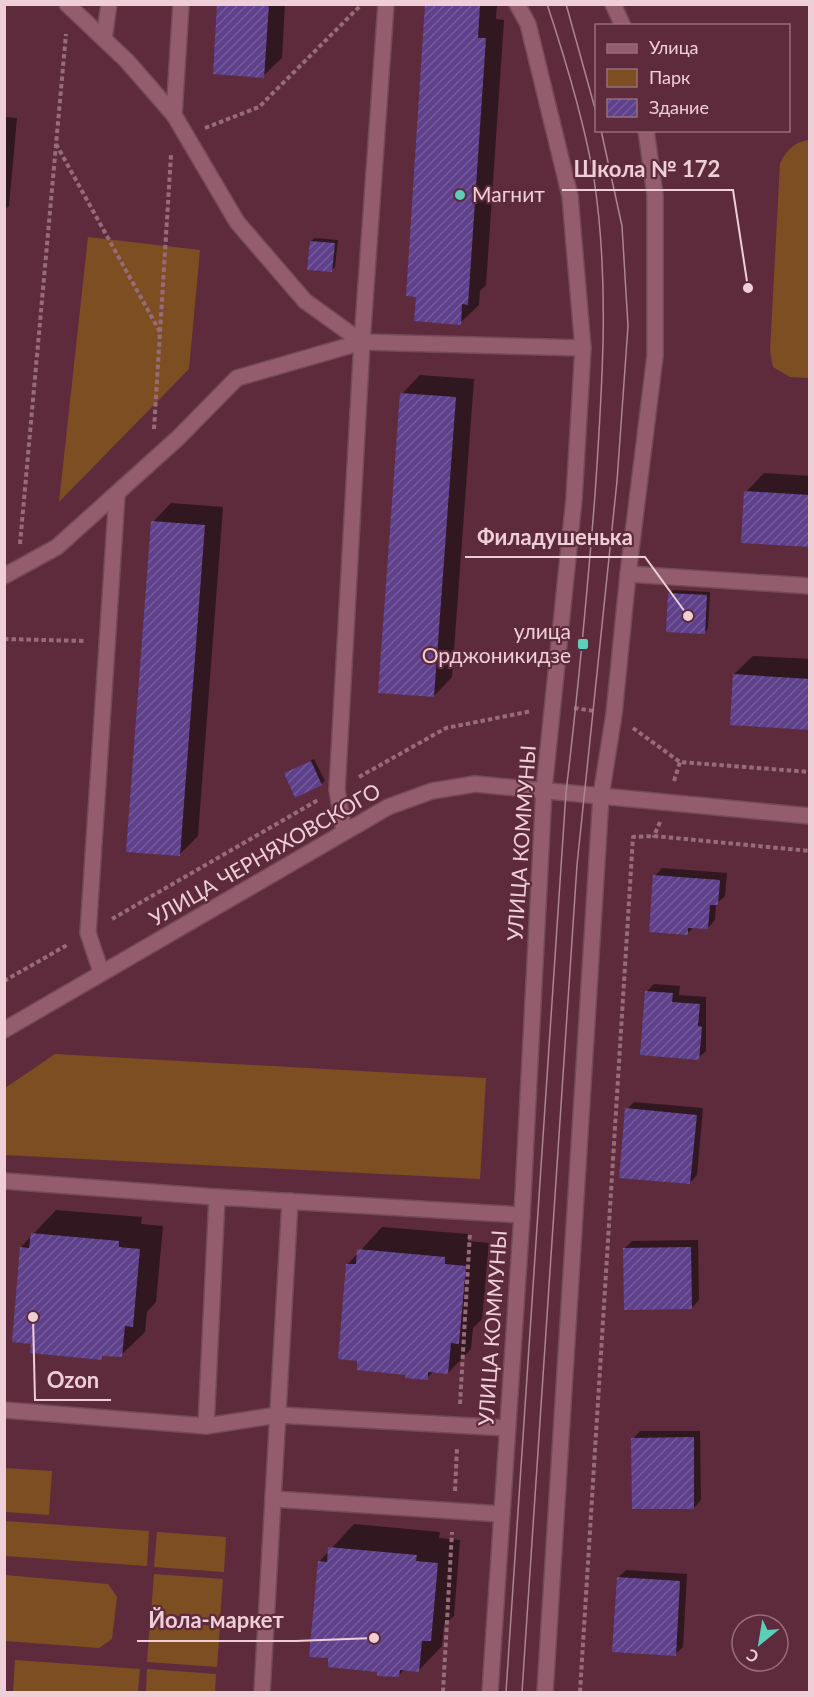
<svg xmlns="http://www.w3.org/2000/svg" width="814" height="1697" font-family="Lato,sans-serif">
<defs>
<pattern id="building-hatch" width="6" height="6" patternUnits="userSpaceOnUse" patternTransform="scale(1.5)"><rect width="6" height="6" fill="#5e408b"/><path d="M-1 1l2-2M0 6l6-6M5 7l2-2" fill="none" stroke="#755b9b"/></pattern>
</defs>
<rect width="100%" height="100%" fill="#5d2b3c"/>
<g fill="#7e4e23">
<path d="M809 140H810L809 378 790 377 773 367 770 351 780 163C787 150 794 142 809 140Z"/>
<polygon points="88,237 200,250 189,369 59,502"/>
<polygon points="55,1054 486,1078 480,1179 5,1155 5,1088"/>
<polygon points="4,1468 52,1471 49,1515 5,1512"/>
<polygon points="4,1521 149,1531 147,1566 5,1556"/>
<polygon points="157,1532 226,1537 224,1572 154,1567"/>
<polygon points="154,1574 223,1579 220,1619 151,1614"/>
<polygon points="5,1575 108,1584 117,1597 112,1639 99,1648 5,1641"/>
<polygon points="150,1622 220,1626 217,1667 147,1662"/>
<polygon points="15,1660 140,1669 138,1692 13,1692"/>
<polygon points="147,1669 216,1674 215,1692 146,1692"/>
</g>
<g fill="#0007">
<polygon points="219,4 285,4 282,58 263,76"/>
<polygon points="426,4 497,4 496,19 504,20 486,285 480,291 479,305 460,323"/>
<polygon points="4,117 17,118 9,206 4,210"/>
<polygon points="315,238 338,240 335,267 332,270 311,241"/>
<polygon points="420,375 474,379 452,677 434,696 402,394"/>
<polygon points="764,473 810,476 810,546 746,492"/>
<polygon points="171,503 223,507 198,836 180,854 153,522"/>
<polygon points="673,590 710,592 708,629 704,632 670,593"/>
<polygon points="753,656 810,659 810,729 734,674"/>
<polygon points="314,759 325,781 321,784 285,774"/>
<polygon points="662,868 727,873 725,896 716,904 715,920 708,928 694,927 688,933 655,876"/>
<polygon points="654,984 680,986 679,995 706,997 706,1051 698,1058 647,991"/>
<polygon points="634,1102 703,1108 697,1175 690,1183 627,1109"/>
<polygon points="56,1210 142,1217 141,1224 163,1226 156,1302 147,1312 145,1332 121,1355 105,1354 101,1358 33,1343 21,1247"/>
<polygon points="382,1227 468,1234 468,1241 489,1243 482,1319 473,1328 471,1349 448,1373 434,1371 427,1378 407,1373 348,1264"/>
<polygon points="698,1240 699,1300 692,1308 625,1248 632,1241"/>
<polygon points="640,1431 700,1431 701,1500 694,1508 633,1439"/>
<polygon points="354,1524 440,1532 439,1538 460,1540 454,1616 444,1625 442,1646 419,1670 405,1669 398,1676 319,1562"/>
<polygon points="626,1570 687,1574 683,1647 675,1654 618,1578"/>
</g>
<g fill="url(#building-hatch)">
<polygon points="217,4 269,4 264,78 213,74"/>
<polygon points="425,4 480,4 478,38 486,38 468,305 462,304 461,325 414,321 416,297 406,296"/>
<polygon points="310,241 335,243 332,272 307,270"/>
<polygon points="400,393 456,397 434,697 378,693"/>
<polygon points="744,491 810,495 810,547 741,543"/>
<polygon points="151,521 205,525 180,856 126,852"/>
<polygon points="668,593 707,595 705,634 666,632"/>
<polygon points="733,674 810,679 810,730 730,725"/>
<polygon points="311,761 322,785 295,798 284,773"/>
<polygon points="653,875 720,880 718,905 710,905 708,929 688,928 688,935 649,932"/>
<polygon points="645,991 673,993 672,1002 700,1004 698,1026 702,1027 699,1060 640,1055"/>
<polygon points="625,1108 697,1115 690,1184 619,1178"/>
<polygon points="31,1233 119,1241 119,1247 140,1249 133,1327 125,1326 122,1357 102,1356 102,1360 30,1353 31,1344 12,1342 20,1247 29,1248"/>
<polygon points="691,1247 692,1309 624,1310 623,1248"/>
<polygon points="357,1249 445,1257 445,1264 466,1266 459,1344 451,1343 448,1374 428,1372 428,1380 405,1378 406,1375 357,1370 357,1361 338,1359 346,1264 356,1264"/>
<polygon points="694,1437 694,1509 632,1509 631,1438"/>
<polygon points="328,1547 417,1555 416,1561 438,1563 431,1641 422,1641 419,1672 400,1670 399,1677 377,1676 377,1672 328,1667 328,1658 309,1657 318,1561 327,1562"/>
<polygon points="617,1577 680,1581 676,1656 612,1652"/>
</g>
<g fill="none" stroke-linecap="round" stroke-linejoin="round">
<g stroke="#744a59" stroke-width="18">
<g id="minor">
<polyline points="67,4 127,61 174,115 237,222 305,301 362,342"/>
<polyline points="613,4 623,26"/>
<polyline points="104,39 109,4"/>
<polyline points="174,115 181,4"/>
<polyline points="628,574 810,586"/>
<polyline points="4,576 57,547 178,438 237,378 362,342 583,348"/>
<polyline points="344,832 337,790 362,342 386,4"/>
<polyline points="101,972 88,933 117,494"/>
<polyline points="4,1030 388,807 432,791 475,784 810,816"/>
<polyline points="4,1181 217,1197"/>
<polyline points="4,1410 206,1426 278,1415 507,1428"/>
<polyline points="206,1426 217,1197 522,1215"/>
<polyline points="273,1499 501,1514"/>
<polyline points="262,1692 290,1201"/>
<polyline points="490,1692 522,1215 544,789 574,499 583,348 570,196 528,24 517,4"/>
<polyline points="545,1692 601,796 614,714 628,574 655,356 655,195 646,130"/>
</g>
</g>
<g stroke="#976c79" stroke-width="4" stroke-dasharray="4.5 3" stroke-linecap="butt">
<polyline points="205,128 259,107 362,4"/>
<polyline points="56,144 160,332"/>
<polyline points="154,429 171,155"/>
<polyline points="20,544 66,34"/>
<polyline points="4,639 85,641"/>
<polyline points="574,708 594,711"/>
<polyline points="633,728 680,762 810,772"/>
<polyline points="359,777 446,728 532,711"/>
<polyline points="674,781 680,762"/>
<polyline points="660,822 654,836 810,851"/>
<polyline points="112,919 318,800"/>
<polyline points="4,981 69,944"/>
<polyline points="460,1404 470,1232"/>
<polyline points="455,1491 457,1448"/>
<polyline points="443,1692 452,1532"/>
<polyline points="580,1692 633,837 654,836"/>
</g>
<use href="#minor" stroke="#945d6e" stroke-width="15"/>
<g stroke="#ad8591" stroke-width="1.5">
<polyline points="566,4 596,112"/>
<path d="M506 1692 566 792C578 693 587 595 595 495 602 390 610 284 594 179 584 120 566 61 547 4"/>
<polyline points="522,1692 577,865 617,481 628,326 622,226 601,130"/>
</g>
</g>
<g fill="#5cceba" stroke="#5d2b3c" stroke-width="2">
<circle cx="460" cy="195" r="6"/>
<rect x="577" y="638" width="12" height="12" rx="3"/>
</g>
<g text-anchor="middle" stroke-width="4.5" stroke-linejoin="round" paint-order="stroke">
<g font-size="21" fill="#efcfd7" stroke="#5d2b3c" text-anchor="start">
<text x="472" y="202">Магнит</text>
<text x="571" y="639" text-anchor="end">улица<tspan x="571" dy="24">Орджоникидзе</tspan></text>
</g>
<g font-size="21" fill="#efcfd7" stroke="#5d2b3c">
<text transform="translate(522 843) rotate(-86)" y="7">УЛИЦА КОММУНЫ</text>
<text transform="translate(265 855) rotate(-30)" y="7">УЛИЦА ЧЕРНЯХОВСКОГО</text>
<text transform="translate(493 1328) rotate(-86)" y="7">УЛИЦА КОММУНЫ</text>
</g>
</g>
<path fill="none" stroke="#efcfd7" stroke-width="2" d="M748 288L733 190H562M688 616L645 557H465M33 1317L35 1400H111M374 1638L296 1641H137"/>
<g fill="#efcfd7" stroke="#5d2b3c" stroke-width="2">
<circle cx="748" cy="288" r="6"/>
<circle cx="688" cy="616" r="6"/>
<circle cx="33" cy="1317" r="6"/>
<circle cx="374" cy="1638" r="6"/>
</g>
<g font-size="22" text-anchor="middle" font-weight="bold" fill="#efcfd7" stroke="#5d2b3c" stroke-width="4.5" stroke-linejoin="round" paint-order="stroke">
<text x="647" y="177">Школа № 172</text>
<text x="555" y="545">Филадушенька</text>
<text x="73" y="1388">Ozon</text>
<text x="216" y="1628">Йола-маркет</text>
</g>
<rect width="814" height="1697" fill="none" stroke="#efcfd7" stroke-width="12"/>
<rect x="595" y="24" width="195" height="108" fill="#5d2b3c" stroke="#976d7a" stroke-width="1.5"/>
<rect x="607" y="44" width="30" height="9" fill="#945d6e" stroke="#976d7a" stroke-width="1.5"/>
<text x="649" y="54" font-size="18" fill="#efcfd7">Улица</text>
<rect x="607" y="69" width="30" height="18" fill="#7e4e23" stroke="#976d7a" stroke-width="1.5"/>
<text x="649" y="84" font-size="18" fill="#efcfd7">Парк</text>
<rect x="607" y="99" width="30" height="18" fill="url(#building-hatch)" stroke="#976d7a" stroke-width="1.5"/>
<text x="649" y="114" font-size="18" fill="#efcfd7">Здание</text>
<g transform="translate(760 1643) rotate(210)"><circle r="28" fill="#5d2b3c" stroke="#976d7a" stroke-width="1.5"/>
<path d="M0-4.5L10 22L0 15L-10 22Z" fill="#5cceba"/>
<text y="-9" font-size="16" font-weight="bold" text-anchor="middle" fill="#efcfd7">С</text>
</g>
</svg>
